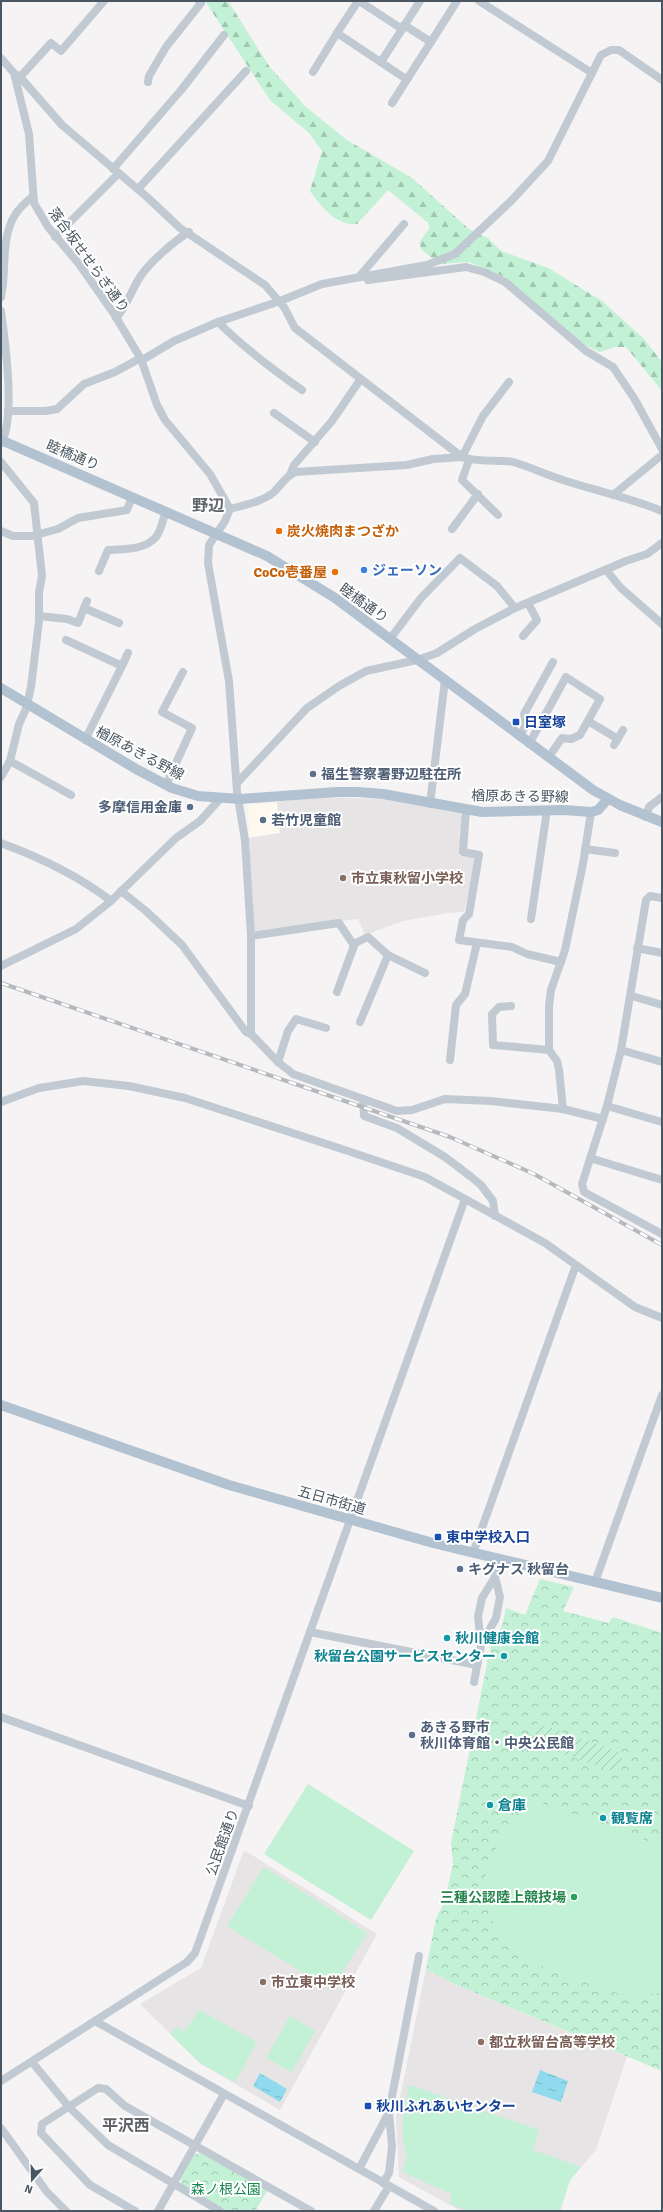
<svg xmlns="http://www.w3.org/2000/svg" width="663" height="2212" font-family="Signika,'Noto Sans JP',sans-serif">
<defs>
<pattern id="forest-firs" width="22" height="20" patternUnits="userSpaceOnUse"><rect width="22" height="20" fill="#c3f1d5"/><path d="M5 1l3.5 6h-7zM16 11l3.5 6h-7z" fill="#a0c6b0"/></pattern>
<pattern id="park-crowns" width="20" height="18" patternUnits="userSpaceOnUse"><rect width="20" height="18" fill="#c3f1d5"/><path d="M2 6a3 3 0 1 1 6 0M12 15a3 3 0 1 1 6 0" fill="none" stroke="#a0c6b0"/></pattern>
<pattern id="garden-furrows" width="10" height="10" patternUnits="userSpaceOnUse"><rect width="10" height="10" fill="#c3f1d5"/><path d="M-1 1l2-2M0 10L10 0M9 11l2-2" fill="none" stroke="#a0c6b0"/></pattern>
<pattern id="water-ripples" width="26" height="14" patternUnits="userSpaceOnUse"><rect width="26" height="14" fill="#90daee"/><path d="M2 4q2-2 4 0t4 0M15 11q2-2 4 0t4 0" fill="none" stroke="#78b4c4"/></pattern>
</defs>
<rect width="100%" height="100%" fill="#f5f3f3"/>
<polygon fill="#fdf9ef" points="277,802 280,833 249,838 248,805"/>
<g fill="#e6e4e5">
<polygon points="321,797 381,799 459,813 462,816 459,856 472,857 476,860 464,912 447,913 403,921 365,935 358,919 254,931 249,838 280,833 277,802"/>
<polygon points="244,1850 377,1934 280,2110 201,2064 140,2004 201,1968"/>
<polygon points="426,1969 459,1986 627,2057 596,2150 570,2180 560,2211 461,2211 399,2177 396,2118"/>
</g>
<path fill="url(#forest-firs)" d="M205 1H228L269 66 306 107 347 140 412 178 469 229 488 238 501 251 548 268 602 301 644 339 662 362V391L626 347H615L600 352 585 345 504 277 469 262 440 264 422 250 419 243 430 227 427 222 388 190 357 224C336 226 321 206 310 191L322 151 309 133 270 100Z"/>
<g fill="url(#park-crowns)">
<polygon points="540,1579 574,1587 563,1611 609,1623 613,1617 662,1633 662,2071 459,1986 426,1969 436,1919 444,1902 453,1865 451,1843 490,1649 502,1626 506,1608 525,1615"/>
<polygon points="200,2153 268,2190 255,2211 226,2211 182,2186 181,2179 194,2155"/>
</g>
<polygon fill="url(#garden-furrows)" points="537,1723 617,1751 624,1761 621,1768 611,1771 530,1742"/>
<g fill="#c3f1d5">
<polygon points="308,1784 414,1851 371,1920 264,1854"/>
<path d="M522 1796 662 1846V1992L634 1997 620 1994 529 1961C491 1938 472 1891 495 1850 502 1837 517 1827 521 1813L513 1805Z"/>
<polygon points="264,1867 367,1933 331,1990 227,1926"/>
<polygon points="199,2010 257,2042 235,2082 201,2064 170,2034 176,2027 184,2032"/>
<polygon points="290,2016 315,2031 292,2072 266,2058"/>
<path d="M409 2085 539 2130 533 2150 581 2167 570 2180 560 2211H468L450 2204 452 2194 402 2172 407 2156C399 2134 404 2107 409 2085Z"/>
</g>
<g fill="url(#water-ripples)">
<polygon points="540,2070 568,2081 561,2102 532,2092"/>
<polygon points="260,2073 287,2089 280,2102 253,2086"/>
</g>
<g fill="none" stroke-linecap="round" stroke-linejoin="round">
<g stroke="#c1cad2" stroke-width="8">
<polyline points="359,1 402,29"/>
<polyline points="479,1 592,73"/>
<polyline points="404,25 431,42"/>
<polyline points="337,33 358,1"/>
<polyline points="1,58 14,73 29,134 34,203 48,227 79,264 114,314 141,359 157,405 165,420 210,474 230,509 225,521 209,545 208,563 229,681 237,792 245,840 251,936 251,1034"/>
<polyline points="381,62 420,1"/>
<polyline points="313,72 337,33 406,79"/>
<path d="M14 73 20 77 62 125 147 197 180 228 265 285 284 307 295 328 462 457C479 463 496 459 513 462 528 466 542 473 557 478 592 490 628 497 662 511"/>
<polyline points="20,77 51,43 61,51 104,1"/>
<polyline points="148,82 149,76 166,47 201,3 199,1"/>
<polyline points="392,103 457,1"/>
<polyline points="113,169 182,89 224,35"/>
<polyline points="138,189 246,71"/>
<polyline points="55,237 118,174"/>
<polyline points="359,277 404,224"/>
<polyline points="368,280 466,267 484,272 505,282 586,351 613,367 634,398 662,449"/>
<path d="M1 297C7 271 0 239 15 215 19 208 26 202 32 197"/>
<path d="M1 311C5 341 16 419 1 443"/>
<path d="M116 318C127 306 131 291 140 277 149 263 174 241 189 232"/>
<path d="M218 322C244 348 272 369 302 390"/>
<polyline points="8,411 46,411 57,409 84,384 115,372 137,360 144,359 174,341 218,322 280,301 322,284 427,265 455,254 511,201 548,161 601,55 611,50 619,50 662,80"/>
<polyline points="274,413 315,442"/>
<polyline points="462,457 483,416 509,382"/>
<polyline points="469,460 462,480 498,515"/>
<polyline points="1,462 34,503 42,576 39,592 39,621 31,687 26,709 19,724 10,761 1,777"/>
<polyline points="290,475 294,465 332,421 360,380"/>
<polyline points="613,495 662,455"/>
<path d="M230 509C244 505 262 502 274 492 281 485 286 476 295 472L407 465 433 459 462 457"/>
<polyline points="452,529 478,494"/>
<polyline points="1,531 13,536 32,536 58,529 78,518 127,510 132,497"/>
<polyline points="606,570 621,588 662,624"/>
<path d="M99 571 108 550C124 549 145 550 156 537 161 531 163 519 166 511"/>
<polyline points="84,608 119,623"/>
<polyline points="39,616 67,619 78,623 87,601"/>
<polyline points="523,636 537,620 528,603"/>
<polyline points="390,639 421,598 460,558 497,586 515,608"/>
<polyline points="66,640 122,666 85,740"/>
<polyline points="122,666 128,653"/>
<polyline points="588,721 618,739"/>
<polyline points="520,737 526,724 524,714 553,662"/>
<polyline points="529,744 566,677 600,699 580,735 571,739 562,738 548,758"/>
<polyline points="614,745 623,730"/>
<polyline points="10,761 71,795"/>
<polyline points="237,783 307,708 339,686 366,671 417,660 437,653 475,629 515,608 626,561 647,554 662,543"/>
<polyline points="166,785 192,728 162,712 183,672"/>
<polyline points="430,804 445,680"/>
<polyline points="466,809 463,852 479,855 469,914 463,920 459,940 512,947 527,954 561,962"/>
<polyline points="646,817 649,807 662,797"/>
<path d="M1 843C39 857 79 876 111 901L76 929 1 966"/>
<polyline points="585,849 615,853"/>
<polyline points="121,891 146,911 182,945 246,1032 251,1034 278,1062 293,1074 397,1111 412,1110 445,1099 491,1101 563,1109 603,1119"/>
<polyline points="662,898 650,896 646,900 621,1050 607,1106 582,1184 584,1192 662,1234"/>
<polyline points="111,901 176,838 200,821 220,799"/>
<polyline points="531,919 547,810"/>
<polyline points="251,936 339,923 353,944 368,937 388,955 425,973"/>
<polyline points="637,948 662,953"/>
<polyline points="337,992 355,943"/>
<polyline points="632,996 662,1005"/>
<polyline points="511,1006 499,1007 492,1014 493,1045 549,1050"/>
<polyline points="360,1022 388,955"/>
<polyline points="621,1050 662,1062"/>
<polyline points="450,1060 456,1005 465,994 477,943"/>
<polyline points="278,1062 288,1031 296,1019 326,1028"/>
<polyline points="363,1099 364,1116 397,1128 445,1157 470,1176 481,1185 493,1201 495,1216"/>
<polyline points="1,1102 39,1088 83,1081 129,1086 185,1098 348,1151 425,1177 545,1243 635,1307 662,1318"/>
<polyline points="607,1106 662,1122"/>
<polyline points="563,1109 559,1070 557,1061 549,1050 549,1006 551,990 565,950 583,864 591,812"/>
<polyline points="590,1158 662,1180"/>
<polyline points="473,1553 576,1265"/>
<polyline points="595,1582 662,1395"/>
<polyline points="310,1632 477,1665"/>
<polyline points="481,1645 478,1616 482,1598 495,1577 499,1559"/>
<polyline points="474,1682 481,1645 496,1618 500,1597 495,1577"/>
<polyline points="1,1717 249,1806"/>
<polyline points="95,2021 434,2211"/>
<polyline points="32,2062 69,2107 108,2145 220,2211"/>
<polyline points="1,2081 187,1962 195,1953 465,1199"/>
<polyline points="1,2128 47,2192 66,2211"/>
<polyline points="359,2169 389,2112"/>
<polyline points="383,2183 389,2173 392,2147 389,2112 419,1956"/>
<polyline points="135,2211 90,2185 41,2133 42,2124 98,2088 106,2089 125,2106 311,2211"/>
<polyline points="158,2211 224,2094"/>
<polyline points="374,2211 389,2186"/>
</g>
<g stroke="#b3c2d1" stroke-width="10">
<polyline points="1,440 267,556 335,598 593,790 620,805 662,822"/>
<polyline points="1,688 136,769 172,788 198,796 240,799 337,792 358,792 383,794 482,812 564,810 591,812 598,810 608,799"/>
<polyline points="1,1405 229,1485 433,1543 662,1598"/>
</g>
<g stroke="#b5b8bd" stroke-width="4">
<polyline id="rail" points="1,983 450,1137 534,1174 662,1245"/>
</g>
<use href="#rail" stroke="#fff" stroke-width="2.5" stroke-dasharray="8" stroke-linecap="butt"/>
</g>
<g fill="#e8710a" stroke="#fff" stroke-width="1.5">
<circle cx="279" cy="531" r="4"/>
<circle cx="335" cy="572" r="4"/>
</g>
<circle fill="#3f7fe0" stroke="#fff" stroke-width="1.5" cx="364" cy="570" r="4"/>
<g fill="#1a4fb4" stroke="#fff" stroke-width="1.5">
<rect x="512" y="718" width="8" height="8" rx="2"/>
<rect x="434" y="1533" width="8" height="8" rx="2"/>
<rect x="364" y="2102" width="8" height="8" rx="2"/>
</g>
<g fill="#5c6f8a" stroke="#fff" stroke-width="1.5">
<circle cx="313" cy="774" r="4"/>
<circle cx="190" cy="807" r="4"/>
<circle cx="263" cy="820" r="4"/>
<circle cx="460" cy="1569" r="4"/>
<circle cx="412" cy="1735" r="4"/>
</g>
<g fill="#8d6e63" stroke="#fff" stroke-width="1.5">
<circle cx="343" cy="878" r="4"/>
<circle cx="263" cy="1982" r="4"/>
<circle cx="481" cy="2042" r="4"/>
</g>
<g fill="#0f9aa8" stroke="#fff" stroke-width="1.5">
<circle cx="447" cy="1638" r="4"/>
<circle cx="504" cy="1656" r="4"/>
<circle cx="490" cy="1805" r="4"/>
<circle cx="603" cy="1818" r="4"/>
</g>
<circle fill="#2e9e5b" stroke="#fff" stroke-width="1.5" cx="574" cy="1897" r="4"/>
<g text-anchor="middle" stroke-width="4" stroke-linejoin="round" paint-order="stroke">
<g font-size="14" fill="#4a5661" stroke="#fff">
<text transform="translate(89 260) rotate(54)" y="5">落合坂せせらぎ通り</text>
<text transform="translate(73 455) rotate(23)" y="5">睦橋通り</text>
<text transform="translate(364 603) rotate(36)" y="5">睦橋通り</text>
<text transform="translate(140 753) rotate(28)" y="5">楢原あきる野線</text>
<text transform="translate(520 796) rotate(1)" y="5">楢原あきる野線</text>
<text transform="translate(332 1500) rotate(16)" y="5">五日市街道</text>
<text transform="translate(222 1842) rotate(-70)" y="5">公民館通り</text>
</g>
<g font-size="14" font-weight="bold" fill="#c56008" stroke="#fff" text-anchor="start">
<text x="287" y="536">炭火焼肉まつざか</text>
<text x="327" y="577" text-anchor="end">CoCo壱番屋</text>
</g>
<g font-size="14" font-weight="bold" fill="#366cbe" stroke="#fff" text-anchor="start">
<text x="372" y="575">ジェーソン</text>
</g>
<g font-size="14" font-weight="bold" fill="#164399" stroke="#fff" text-anchor="start">
<text x="524" y="727">日室塚</text>
<text x="446" y="1542">東中学校入口</text>
<text x="376" y="2111">秋川ふれあいセンター</text>
</g>
<g font-size="14" font-weight="bold" fill="#4e5e75" stroke="#fff" text-anchor="start">
<text x="321" y="779">福生警察署野辺駐在所</text>
<text x="182" y="812" text-anchor="end">多摩信用金庫</text>
<text x="271" y="825">若竹児童館</text>
<text x="468" y="1574">キグナス 秋留台</text>
<text x="420" y="1732">あきる野市<tspan x="420" dy="16">秋川体育館・中央公民館</tspan></text>
</g>
<g font-size="14" font-weight="bold" fill="#785e54" stroke="#fff" text-anchor="start">
<text x="351" y="883">市立東秋留小学校</text>
<text x="271" y="1987">市立東中学校</text>
<text x="489" y="2047">都立秋留台高等学校</text>
</g>
<g font-size="14" font-weight="bold" fill="#0d838f" stroke="#fff" text-anchor="start">
<text x="455" y="1643">秋川健康会館</text>
<text x="496" y="1661" text-anchor="end">秋留台公園サービスセンター</text>
<text x="498" y="1810">倉庫</text>
<text x="611" y="1823">観覧席</text>
</g>
<g font-size="14" font-weight="bold" fill="#27864d" stroke="#fff" text-anchor="end">
<text x="566" y="1902">三種公認陸上競技場</text>
</g>
<g font-size="14" fill="#17864f" stroke="#fff">
<text x="226" y="2194">森ノ根公園</text>
</g>
<g font-size="16" font-weight="bold" fill="#5f6368" stroke="#fff">
<text x="208" y="511">野辺</text>
<text x="126" y="2131">平沢西</text>
</g>
</g>
<rect width="663" height="2212" fill="none" stroke="#4a5661" stroke-width="4"/>
<g transform="translate(32 2180) rotate(200)" stroke="#ffffff" stroke-width="3" paint-order="stroke">
<path d="M0-3L7 15L0 10L-7 15Z" fill="#4a5661"/>
<text y="-6" font-size="11" font-weight="bold" text-anchor="middle" fill="#4a5661">N</text>
</g>
</svg>
